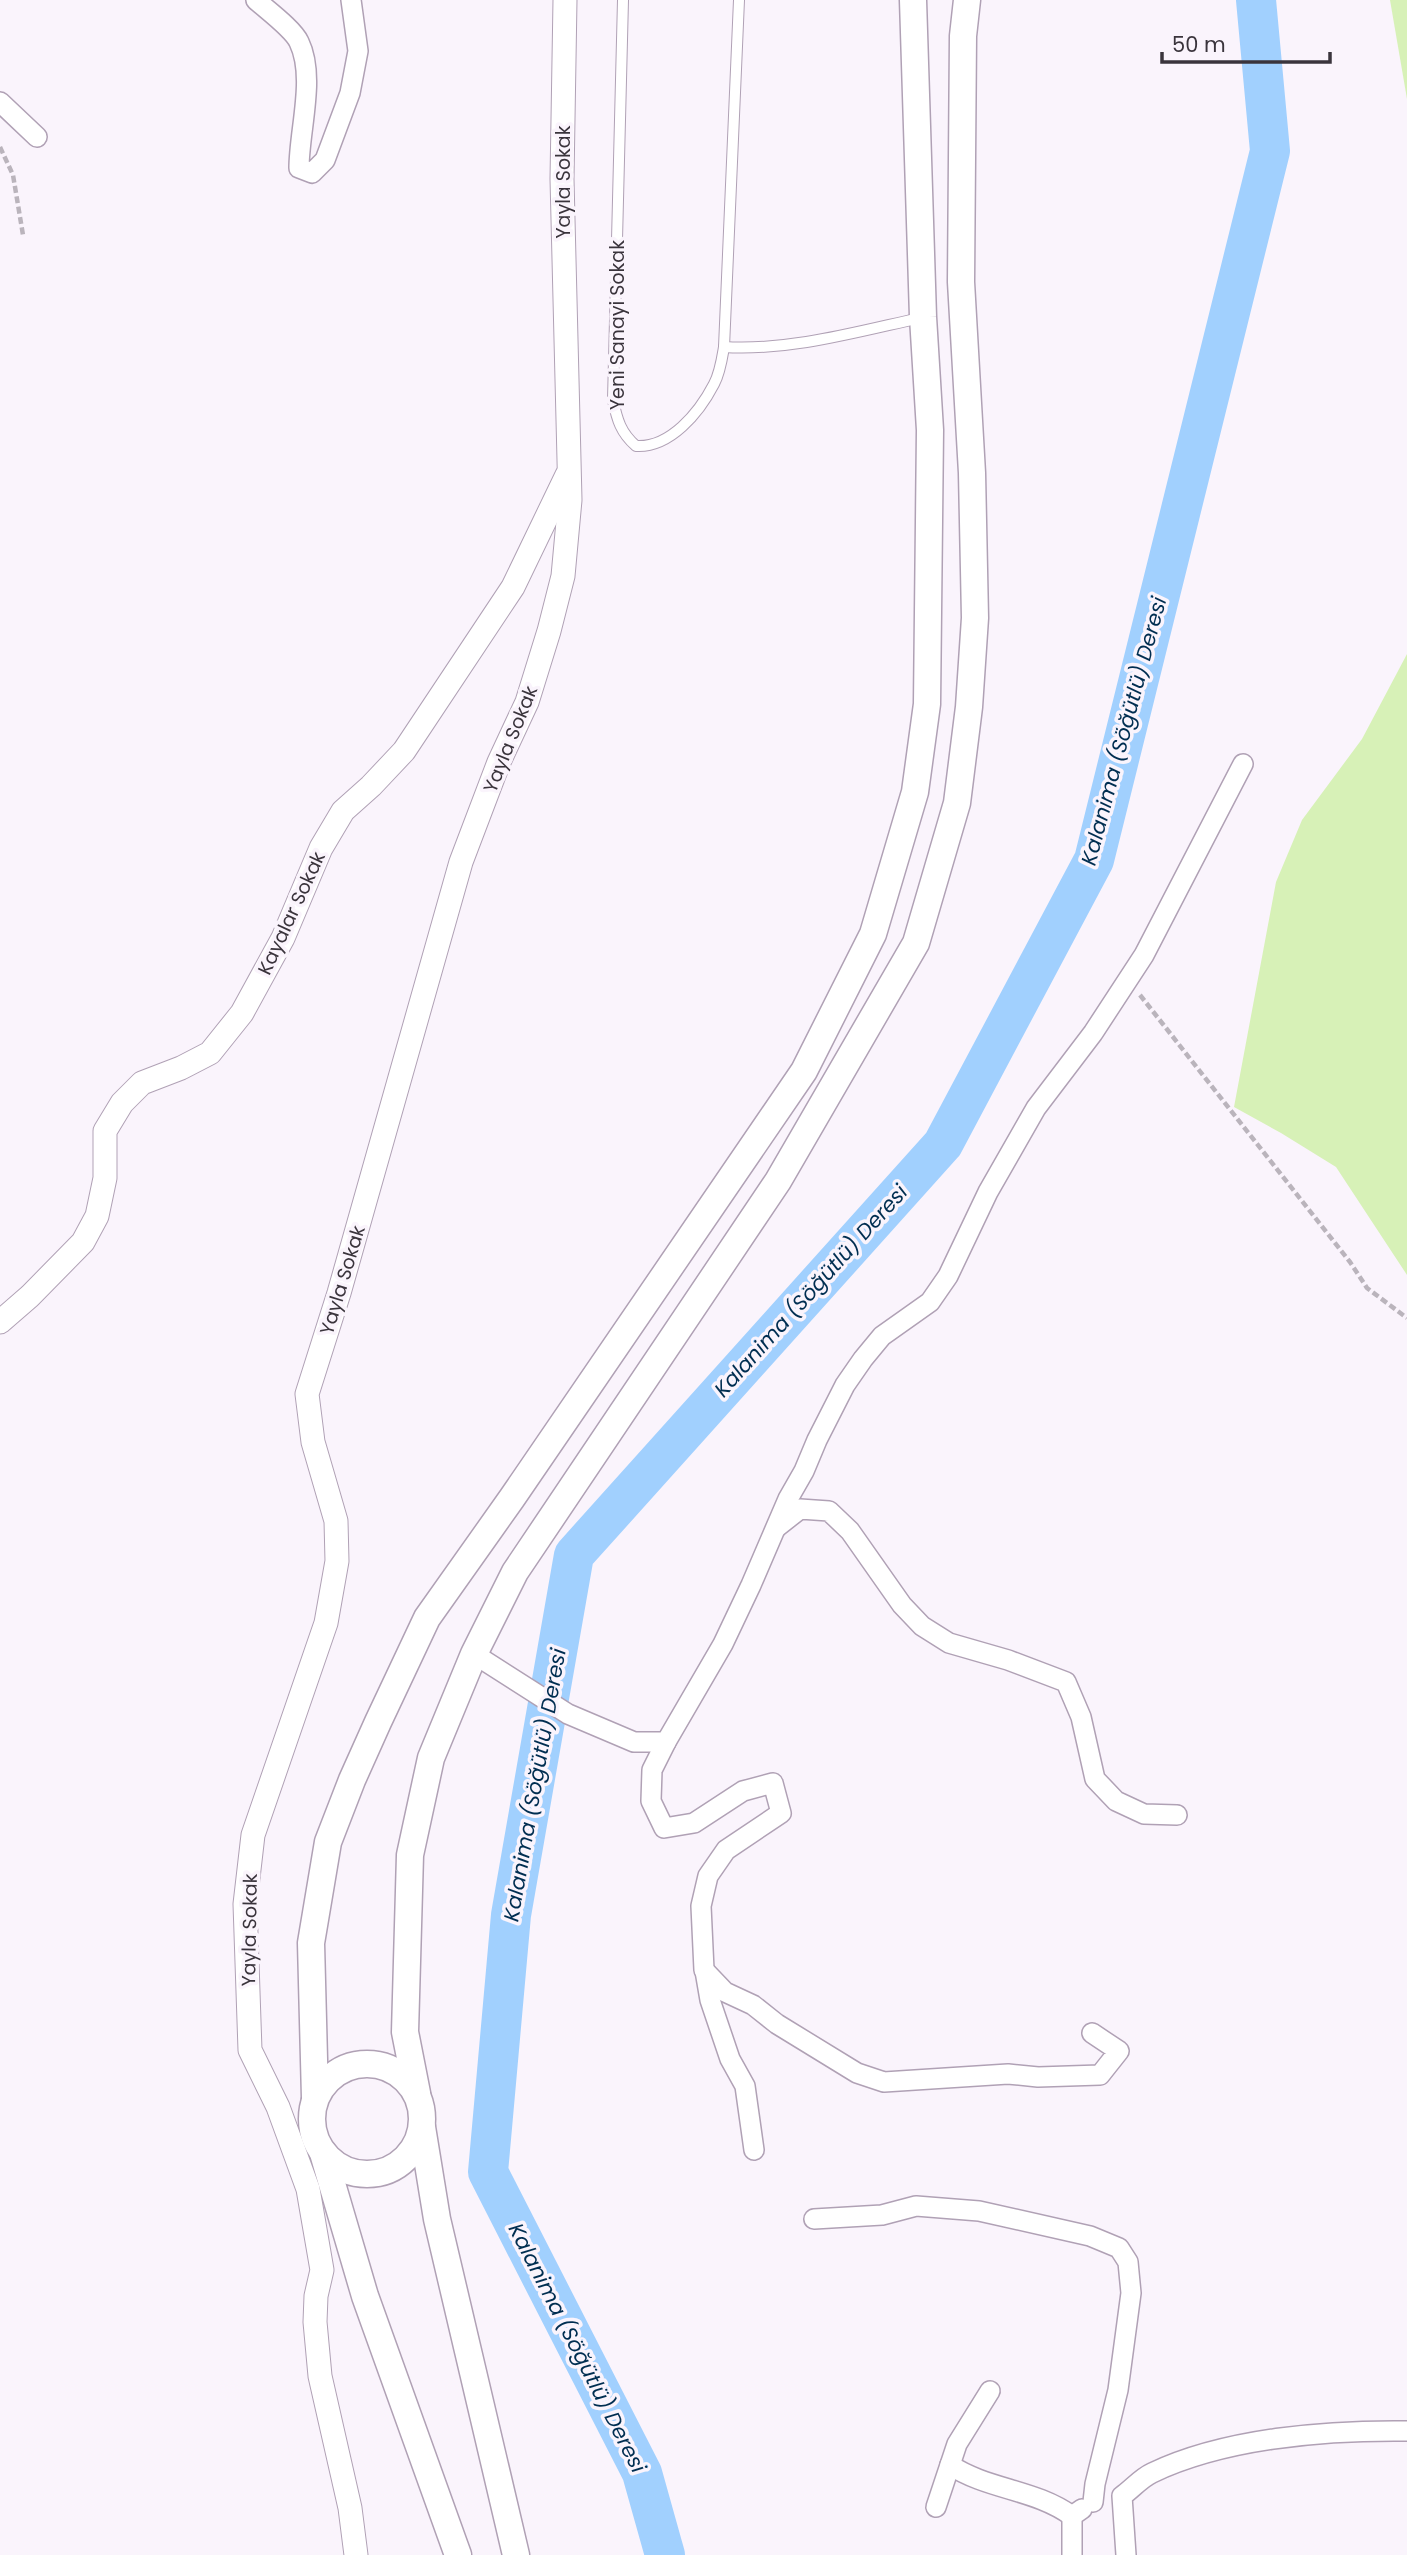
<svg xmlns="http://www.w3.org/2000/svg" width="1407" height="2555" font-family="Poppins,sans-serif">
<rect width="100%" height="100%" fill="#faf4fc"/>
<g fill="#d7f1b7">
<polygon points="1390,0 1407,0 1407,99"/>
<polygon points="1407,654 1407,1275 1336,1167 1281,1133 1234,1107 1276,882 1302,820 1362,739"/>
</g>
<g fill="none" stroke-linecap="round" stroke-linejoin="round">
<polyline stroke="#a1d0fe" stroke-width="40" points="665,2555 642,2473 488,2172 511,1915 574,1555 943,1144 1094,860 1270,151 1256,0"/>
<g stroke="#b0a1b5" stroke-width="12">
<g id="service">
<path d="M623 0 613 400C617 420 621 433 636 446 670 448 699 413 714 384 720 373 722 359 724 347L739 0"/>
<path d="M724 347C790 351 856 332 920 318"/>
</g>
</g>
<g stroke="#b0a1b5" stroke-width="22">
<g id="minor">
<path d="M256 0C267 10 293 29 299 42 316 77 299 130 299 168L312 173 325 160 350 93 358 51 351 0"/>
<polyline points="0,102 37,137"/>
<polyline points="777,1527 800,1509 829,1511 850,1531 902,1605 922,1626 949,1643 1008,1660 1066,1682 1081,1717 1095,1779 1116,1801 1144,1814 1177,1815"/>
<polyline points="474,1654 568,1714 634,1742 666,1742 723,1644 751,1585 788,1499 804,1471 817,1440 845,1385 863,1359 882,1336 930,1302 948,1276 988,1192 1036,1108 1093,1033 1144,955 1243,764"/>
<polyline points="666,1742 652,1770 651,1801 664,1828 694,1823 743,1791 773,1783 781,1813 726,1850 708,1876 701,1906 704,1970 725,1992 753,2005 777,2024 857,2073 884,2082 1008,2074 1038,2077 1100,2075 1119,2051 1092,2033"/>
<polyline points="705,1971 710,2000 730,2059 745,2086 754,2150"/>
<polyline points="814,2219 882,2215 916,2206 979,2211 1090,2236 1119,2248 1128,2262 1131,2293 1118,2390 1095,2484 1093,2502"/>
<path d="M950 2465C988 2490 1035 2489 1072 2516"/>
<polyline points="936,2507 957,2444 990,2391"/>
<polyline points="1072,2555 1072,2516 1082,2509"/>
<path d="M1126 2555 1122 2496C1132 2489 1141 2478 1152 2473 1225 2438 1327 2430 1407 2431"/>
</g>
</g>
<g stroke="#b0a1b5" stroke-width="25">
<g id="tertiary">
<polyline points="0,1322 30,1296 83,1242 97,1216 105,1178 105,1131 122,1103 142,1083 181,1068 210,1053 242,1013 283,938 321,848 343,811 371,786 404,751 513,587 567,475"/>
<polyline points="356,2555 350,2508 320,2376 315,2322 316,2296 322,2270 308,2189 278,2107 250,2050 245,1904 253,1835 326,1623 337,1561 336,1521 313,1442 307,1394 339,1293 461,862 499,762 527,702 549,631 563,576 570,500 562,179 565,0"/>
</g>
</g>
<g stroke="#b0a1b5" stroke-width="29">
<g id="secondary">
<circle cx="367" cy="2119" r="55"/>
<polyline points="417,2093 405,2032 410,1855 431,1758 474,1654 515,1572 778,1181 916,943 957,803 969,707 975,618 972,473 961,282 963,36 967,0"/>
<polyline points="315,2098 311,1943 328,1842 352,1780 378,1722 427,1618 512,1498 804,1071 873,934 915,792 927,704 930,430 923,317 913,0"/>
<polyline points="422,2127 437,2219 516,2555"/>
<polyline points="323,2153 365,2296 458,2555"/>
</g>
</g>
<g stroke="#bab4bc" stroke-width="4.5" stroke-dasharray="7 3.5" stroke-linecap="butt">
<polyline points="0,147 13,175 23,235"/>
<polyline points="1140,995 1350,1262 1367,1288 1407,1318"/>
</g>
<use href="#service" stroke="#fff" stroke-width="10"/>
<use href="#minor" stroke="#fff" stroke-width="19"/>
<use href="#tertiary" stroke="#fff" stroke-width="23"/>
<use href="#secondary" stroke="#fff" stroke-width="26"/>
</g>
<g text-anchor="middle" stroke-width="7" stroke-linejoin="round" paint-order="stroke">
<g font-size="19" fill="#3a343c" stroke="#faf4fc">
<text transform="translate(563 182) rotate(-90)" y="7">Yayla Sokak</text>
<text transform="translate(617 325) rotate(-90)" y="7">Yeni Sanayi Sokak</text>
<text transform="translate(510 739) rotate(-68)" y="7">Yayla Sokak</text>
<text transform="translate(291 913) rotate(-65)" y="7">Kayalar Sokak</text>
<text transform="translate(342 1280) rotate(-73)" y="7">Yayla Sokak</text>
<text transform="translate(249 1930) rotate(-89)" y="7">Yayla Sokak</text>
</g>
<g font-size="21" font-style="italic" fill="#002e51" stroke="#faf4fc">
<text transform="translate(1124 731) rotate(-75)" y="7">Kalanima (Söğütlü) Deresi</text>
<text transform="translate(811 1291) rotate(-48)" y="7">Kalanima (Söğütlü) Deresi</text>
<text transform="translate(535 1785) rotate(-80)" y="7">Kalanima (Söğütlü) Deresi</text>
<text transform="translate(577 2348) rotate(63)" y="7">Kalanima (Söğütlü) Deresi</text>
</g>
</g>
<path d="M1162 52v10h168v-10" fill="none" stroke="#3a343c" stroke-width="3.5"/>
<text x="1172" y="52" font-size="21" fill="#3a343c" stroke="#faf4fc" stroke-width="5" paint-order="stroke">50 m</text>
</svg>
